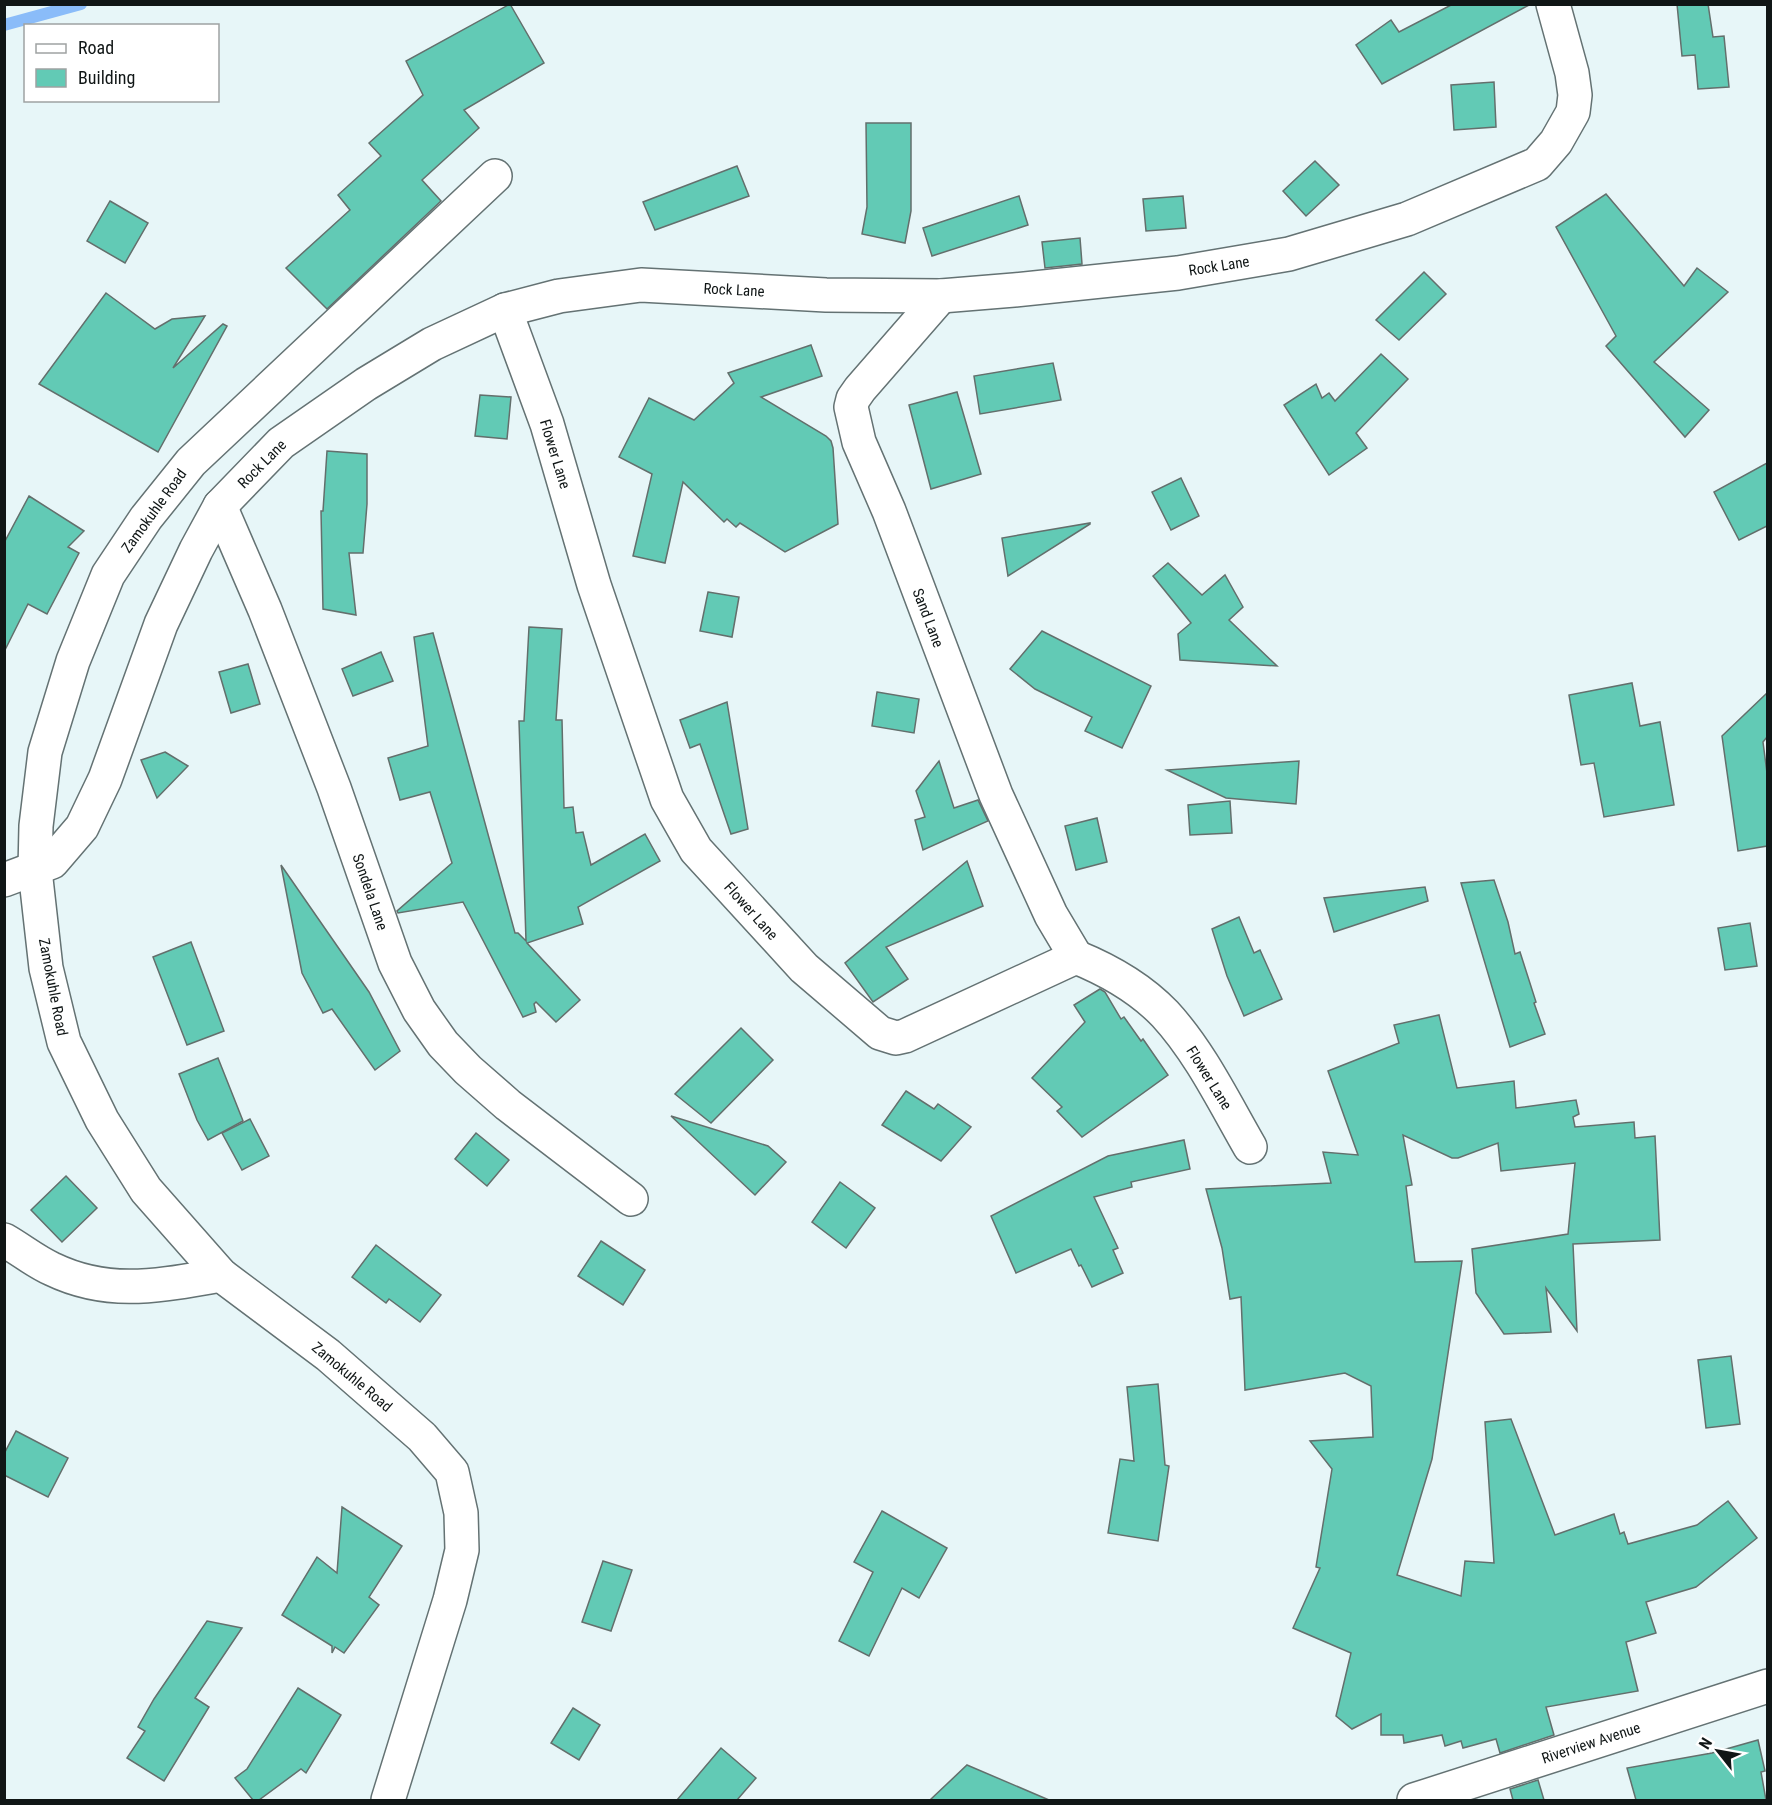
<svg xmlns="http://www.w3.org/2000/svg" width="1772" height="1805" font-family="'Roboto Condensed',sans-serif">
<rect width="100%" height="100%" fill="#e7f6f8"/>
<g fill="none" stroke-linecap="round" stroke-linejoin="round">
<polyline stroke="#8abcf9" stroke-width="12" points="4,25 81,4"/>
</g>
<g fill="#62cab5" stroke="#636f6c" stroke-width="1.5">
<polygon points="510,4 544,63 464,110 479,128 422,180 441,201 327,309 286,268 350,210 338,195 381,156 369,143 423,95 406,61"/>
<polygon points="1453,4 1531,4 1382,84 1356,45 1391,20 1399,32"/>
<polygon points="1677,4 1708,4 1713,37 1724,36 1729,87 1698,89 1695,55 1682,56"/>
<polygon points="1494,82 1496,127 1454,130 1451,85"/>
<polygon points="866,123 911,123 911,211 905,243 862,234 867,207"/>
<polygon points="1315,161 1339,185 1306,216 1283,191"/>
<polygon points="737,166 749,196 655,230 643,202"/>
<polygon points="1606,194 1684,286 1697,268 1728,292 1654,362 1709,410 1685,437 1606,346 1616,336 1556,227"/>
<polygon points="1019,196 1028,225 932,256 923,228"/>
<polygon points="1183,196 1186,228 1146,231 1143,199"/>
<polygon points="110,201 148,223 125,263 87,241"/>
<polygon points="1080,238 1082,264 1045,268 1042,242"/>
<polygon points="1424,272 1446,294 1399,340 1376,320"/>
<polygon points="106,293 155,329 172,319 205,316 173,368 223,324 227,326 158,452 39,384"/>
<polygon points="811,345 822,376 761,397 826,436 831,441 833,448 838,524 785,552 740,523 736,527 727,519 724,522 683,482 665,563 633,556 652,474 619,457 649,398 694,420 734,383 728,373"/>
<polygon points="1381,354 1408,379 1356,433 1367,448 1329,475 1284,405 1316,384 1322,398 1329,393 1335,401"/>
<polygon points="1053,363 1061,400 980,414 974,376"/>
<polygon points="957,392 981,474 931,489 909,405"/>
<polygon points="480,395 511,397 507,439 475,436"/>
<polygon points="327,451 367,454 367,504 363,553 349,553 356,615 323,609 321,511 323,511"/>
<polygon points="1767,463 1767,526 1739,540 1714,492"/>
<polygon points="1181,478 1199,516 1171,530 1152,492"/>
<polygon points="29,496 84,531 68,547 79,553 47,614 28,604 4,652 4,543"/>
<polygon points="1090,523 1090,524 1008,576 1002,538"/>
<polygon points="1168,563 1202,595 1225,575 1243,607 1229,620 1277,666 1180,660 1178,634 1191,623 1153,576"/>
<polygon points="708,592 739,597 732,637 700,631"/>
<polygon points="529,627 562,629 556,720 562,720 564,808 573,807 576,833 583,832 591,865 645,834 660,861 578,907 583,924 527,943 580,1000 556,1022 536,1002 534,1004 536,1012 523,1017 463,902 398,913 397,911 452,863 430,792 400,800 388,758 428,746 414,637 433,633 515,933 518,933 526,941 519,721 524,721"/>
<polygon points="1042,631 1151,686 1122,748 1085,731 1092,717 1035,689 1010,669"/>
<polygon points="381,652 393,681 353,696 342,669"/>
<polygon points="248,664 260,704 231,713 219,672"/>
<polygon points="1632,683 1640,726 1660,722 1674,805 1604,817 1594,763 1581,765 1569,695"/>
<polygon points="877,692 919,699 914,733 872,726"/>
<polygon points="1767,693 1767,737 1763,742 1767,773 1767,846 1738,851 1722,736"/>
<polygon points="727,702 748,829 731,834 700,744 690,748 680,720"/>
<polygon points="165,752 188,766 157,798 141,760"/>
<polygon points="939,761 954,808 978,800 988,821 923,850 915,820 925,817 916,791"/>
<polygon points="1299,761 1296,804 1226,798 1167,770"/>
<polygon points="1230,801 1232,833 1190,835 1188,805"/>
<polygon points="1097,818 1107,862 1076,870 1065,826"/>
<polygon points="967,861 983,906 886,947 908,979 873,1002 845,963"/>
<polygon points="281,865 369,992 400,1051 375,1070 332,1009 323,1013 302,973"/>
<polygon points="1494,880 1508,922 1515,954 1520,952 1536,1002 1534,1003 1545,1034 1510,1047 1461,883"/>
<polygon points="1425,887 1428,901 1334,932 1324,898"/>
<polygon points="1239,917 1254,953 1260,950 1282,999 1244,1016 1227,976 1212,929"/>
<polygon points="1750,923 1757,966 1725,970 1718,928"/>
<polygon points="191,942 224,1031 187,1045 153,957"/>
<polygon points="1100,989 1105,992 1121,1019 1124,1017 1141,1041 1143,1039 1168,1075 1082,1137 1057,1111 1062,1107 1032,1078 1085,1022 1074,1005"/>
<polygon points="1439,1015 1457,1088 1514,1081 1516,1108 1576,1100 1579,1114 1573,1117 1575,1127 1634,1122 1635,1138 1655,1136 1660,1240 1573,1244 1577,1331 1546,1288 1551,1332 1504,1334 1476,1293 1472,1249 1568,1234 1575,1163 1501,1171 1498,1143 1458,1158 1452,1158 1403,1135 1412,1185 1406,1186 1415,1262 1462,1261 1432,1459 1397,1575 1461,1596 1465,1561 1494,1563 1485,1422 1511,1419 1555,1535 1614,1514 1620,1534 1624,1532 1628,1544 1697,1525 1728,1501 1757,1538 1696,1587 1646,1602 1656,1633 1626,1642 1638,1691 1546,1707 1554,1735 1500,1753 1496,1739 1463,1748 1461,1741 1445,1746 1442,1735 1404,1743 1403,1735 1381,1735 1381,1714 1352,1729 1336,1716 1351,1653 1293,1628 1320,1568 1316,1567 1332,1469 1310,1441 1373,1437 1371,1386 1345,1373 1245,1390 1241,1297 1230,1299 1222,1248 1206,1189 1331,1183 1323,1152 1358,1155 1328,1071 1399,1043 1394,1025"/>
<polygon points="741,1028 773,1060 711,1123 675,1094"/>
<polygon points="218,1058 243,1121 208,1140 197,1120 179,1074"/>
<polygon points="906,1091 934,1109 938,1104 971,1127 941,1161 882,1125"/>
<polygon points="671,1116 768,1146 786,1162 755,1195"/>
<polygon points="250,1119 269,1156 242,1170 222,1133"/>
<polygon points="476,1133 509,1160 487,1186 455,1159"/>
<polygon points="1184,1140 1190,1169 1131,1182 1132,1187 1094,1197 1118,1248 1113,1250 1123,1273 1092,1287 1081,1265 1079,1266 1071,1249 1016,1273 991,1216 1108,1156"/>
<polygon points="66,1176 97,1208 62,1242 31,1210"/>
<polygon points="840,1182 875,1208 846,1248 812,1222"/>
<polygon points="601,1241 645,1270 623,1305 578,1276"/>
<polygon points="376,1245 441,1295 420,1322 389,1299 386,1303 352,1277"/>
<polygon points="1731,1356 1740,1424 1706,1428 1698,1360"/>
<polygon points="1158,1384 1165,1465 1169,1466 1158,1541 1108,1533 1120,1459 1134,1461 1127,1387"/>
<polygon points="16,1431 68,1458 48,1497 4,1475 4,1454"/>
<polygon points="342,1507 402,1546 369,1597 379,1605 344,1653 335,1647 332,1653 332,1646 282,1615 317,1557 337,1573"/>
<polygon points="882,1511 947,1548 919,1598 902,1588 869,1656 839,1641 873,1572 854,1562"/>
<polygon points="603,1561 632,1570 611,1631 582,1622"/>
<polygon points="207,1621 242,1628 195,1698 209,1707 164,1781 127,1758 145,1731 138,1727 154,1699"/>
<polygon points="298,1688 341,1715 306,1773 301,1769 259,1800 253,1800 235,1778 247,1769"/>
<polygon points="573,1708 600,1725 579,1760 551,1743"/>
<polygon points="1758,1740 1765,1771 1761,1772 1766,1800 1636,1800 1627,1768 1712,1753"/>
<polygon points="721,1748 756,1778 737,1800 677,1800"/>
<polygon points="967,1765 1049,1800 930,1800"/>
<polygon points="1538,1780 1544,1800 1513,1800 1510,1789"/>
</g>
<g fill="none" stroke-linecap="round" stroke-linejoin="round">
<g stroke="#647273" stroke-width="36">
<g id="minor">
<polyline points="941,296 860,389 853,399 851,407 859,442 889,511 996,795 1051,915 1076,957"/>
<path d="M505 310 547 424 594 585 667 799 696 850 804 968 880 1033 896 1038 905 1036 1076 957C1108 970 1140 988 1165 1014 1200 1052 1224 1102 1250 1147"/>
<polyline points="220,506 265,610 334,788 395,963 419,1010 443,1044 468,1070 508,1105 631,1199"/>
<polyline points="4,880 52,862 82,827 105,779 161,624 196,550 220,506 281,443 366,384 432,344 505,310 559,296 641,285 826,295 941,296 1014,290 1178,273 1289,254 1407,219 1537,164 1556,142 1573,112 1575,95 1572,73 1553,4"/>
<path d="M4 1240C20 1249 36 1262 52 1269 110 1297 161 1285 221 1275"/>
<polyline points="388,1800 450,1600 462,1550 461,1513 452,1472 422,1437 328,1355 221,1275 146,1190 102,1120 64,1042 46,968 35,870 36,826 45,752 73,661 108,575 146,518 191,462 495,176"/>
<polyline points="1414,1800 1768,1686"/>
</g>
</g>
<use href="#minor" stroke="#fff" stroke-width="33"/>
</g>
<g text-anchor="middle" stroke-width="5" stroke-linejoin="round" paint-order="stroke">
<g font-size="15" fill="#101616" stroke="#fff">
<text transform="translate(1219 266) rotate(-9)" y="5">Rock Lane</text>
<text transform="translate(734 290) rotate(3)" y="5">Rock Lane</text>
<text transform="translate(555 454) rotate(73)" y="5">Flower Lane</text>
<text transform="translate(262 464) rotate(-45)" y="5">Rock Lane</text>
<text transform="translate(154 511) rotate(-54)" y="5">Zamokuhle Road</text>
<text transform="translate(928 618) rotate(69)" y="5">Sand Lane</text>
<text transform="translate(370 892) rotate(71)" y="5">Sondela Lane</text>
<text transform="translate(751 911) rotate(48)" y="5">Flower Lane</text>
<text transform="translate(53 987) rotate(79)" y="5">Zamokuhle Road</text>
<text transform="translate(1209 1078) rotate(58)" y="5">Flower Lane</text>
<text transform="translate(352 1377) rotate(40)" y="5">Zamokuhle Road</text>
<text transform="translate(1591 1743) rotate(-18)" y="5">Riverview Avenue</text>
</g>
</g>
<rect width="1772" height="1805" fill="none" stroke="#101616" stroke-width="12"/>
<rect x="24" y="24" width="195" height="78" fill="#ffffff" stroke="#9fa2a2" stroke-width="1.5"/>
<rect x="36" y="44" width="30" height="9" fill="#ffffff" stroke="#9fa2a2" stroke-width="1.5"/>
<text x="78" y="54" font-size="18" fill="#101616">Road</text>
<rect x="36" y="69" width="30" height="18" fill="#62cab5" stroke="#9fa2a2" stroke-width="1.5"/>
<text x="78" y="84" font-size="18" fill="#101616">Building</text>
<g transform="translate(1718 1751) rotate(301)" stroke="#ffffff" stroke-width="4.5" paint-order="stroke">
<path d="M0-4.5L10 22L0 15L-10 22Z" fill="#101616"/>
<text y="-9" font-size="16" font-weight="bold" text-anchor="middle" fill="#101616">N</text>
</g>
</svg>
